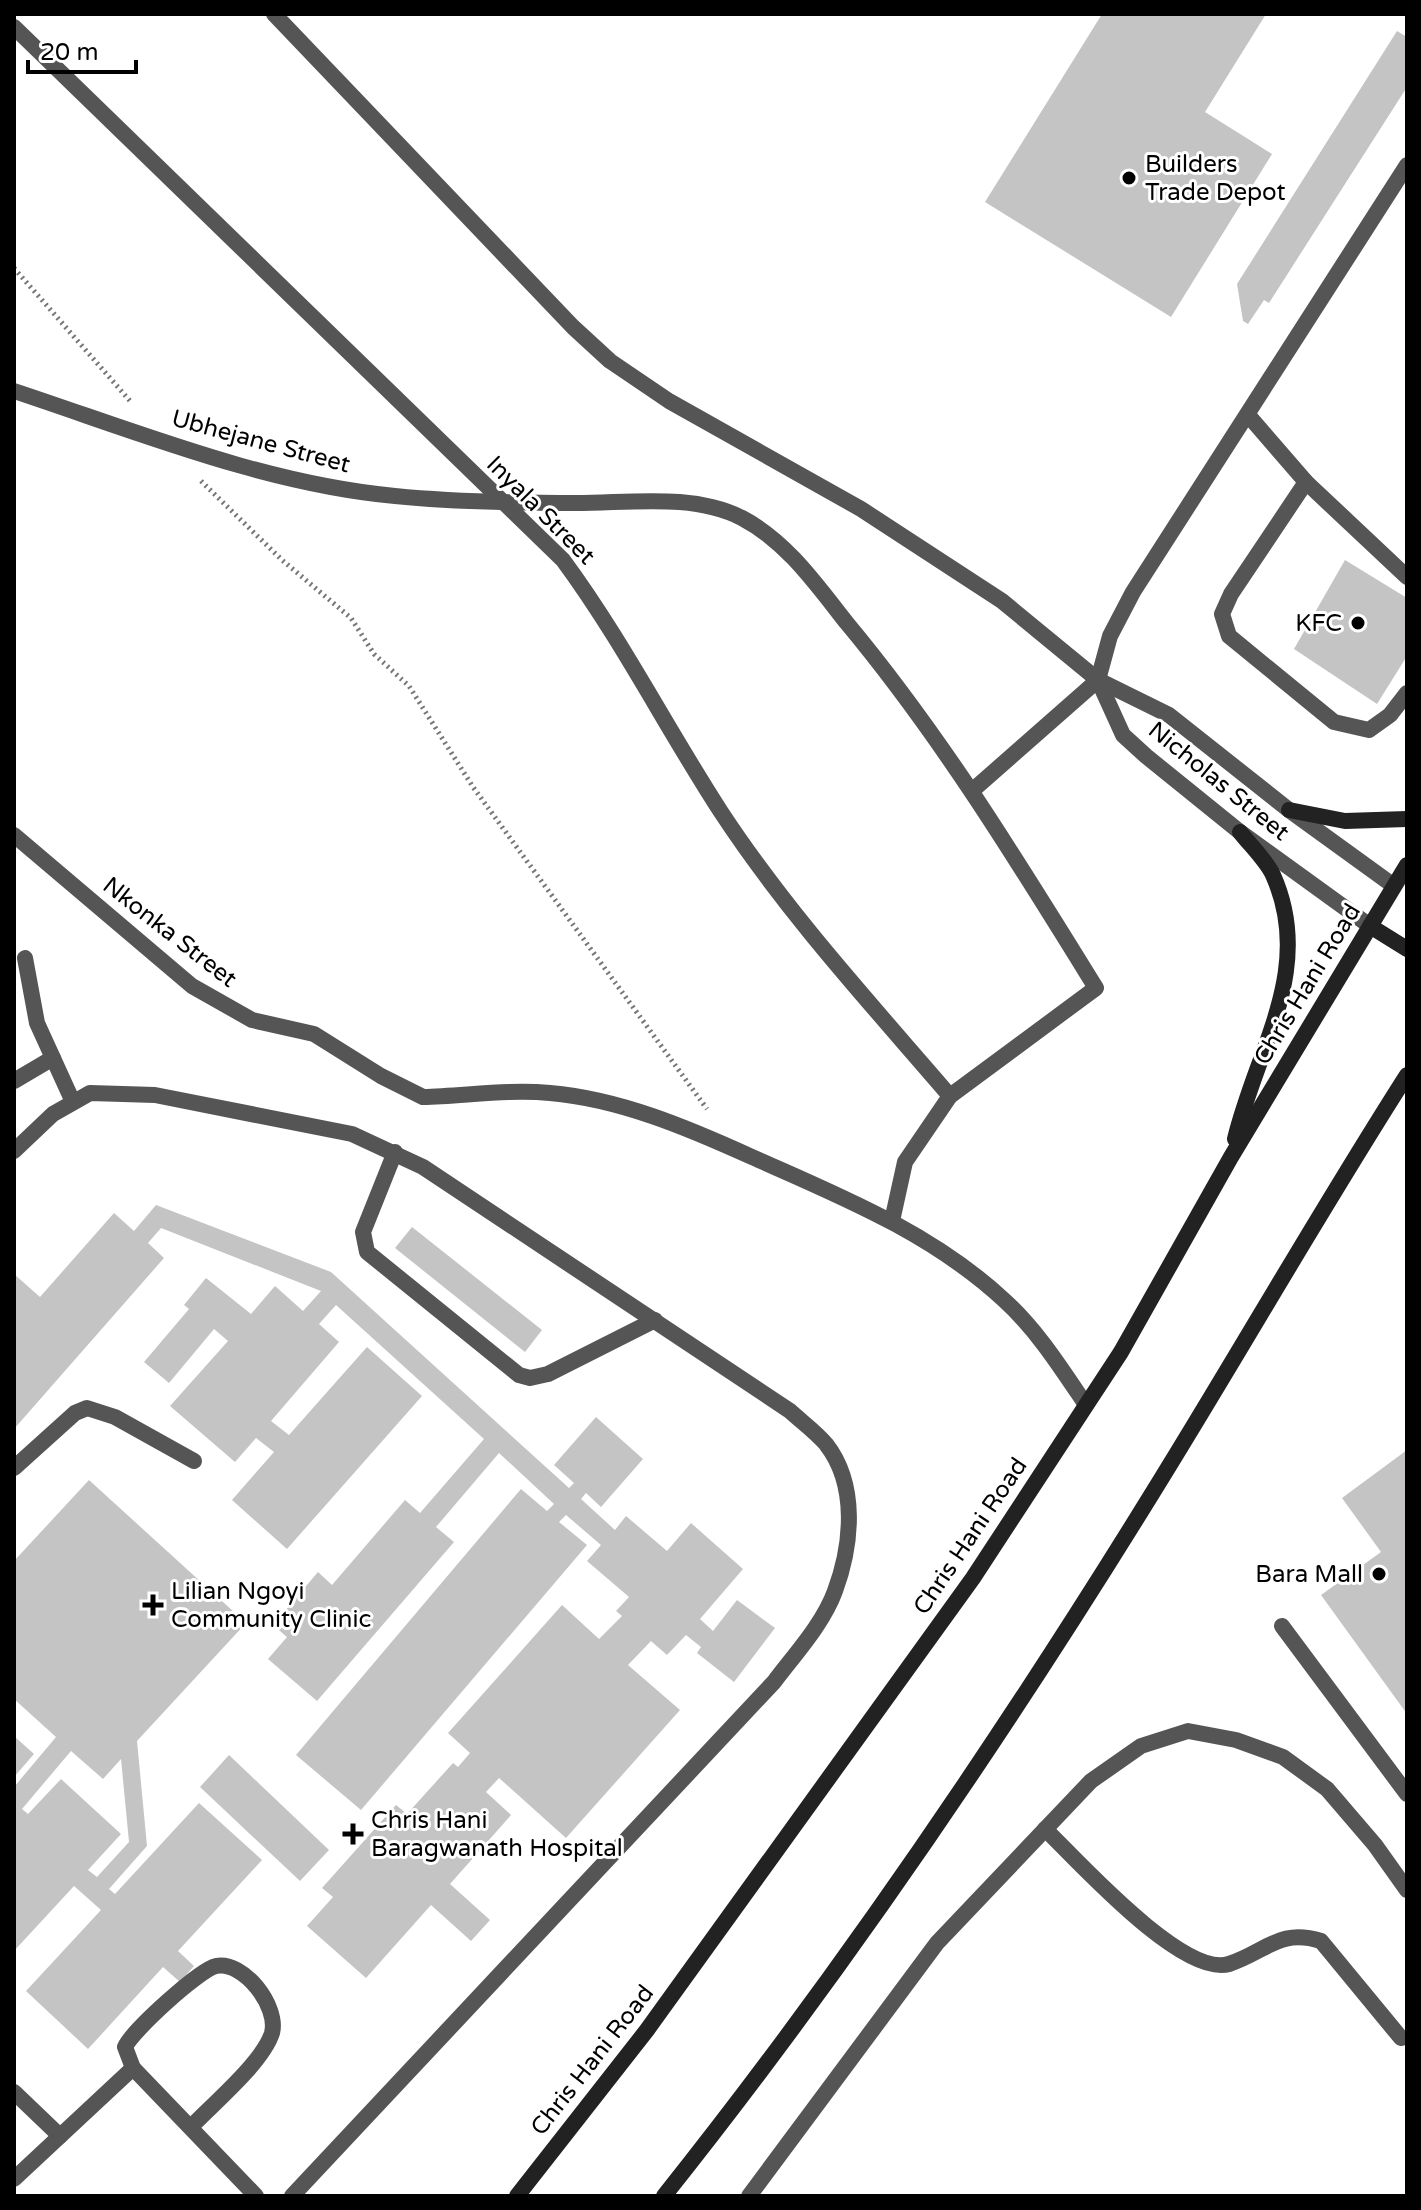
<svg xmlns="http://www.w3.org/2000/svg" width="1421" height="2210" font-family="'Varela Round',sans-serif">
<rect width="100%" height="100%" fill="#fff"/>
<g fill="#c4c4c4" fill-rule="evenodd">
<polygon points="1102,14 1266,14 1205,112 1272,154 1171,317 985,202"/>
<polygon points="1397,31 1407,37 1407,87 1269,303 1264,300 1248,324 1243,321 1237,284"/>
<polygon points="1345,560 1407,598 1407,656 1377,704 1294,649"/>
<polygon points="156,1205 331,1272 569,1488 574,1483 554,1465 596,1417 643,1459 601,1507 586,1493 581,1499 615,1530 626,1516 667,1551 691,1523 743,1569 700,1619 713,1631 737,1600 775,1628 734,1682 697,1653 701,1647 686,1635 667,1655 651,1641 628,1665 680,1710 566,1838 499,1778 486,1792 511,1815 450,1884 490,1920 471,1941 431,1905 366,1978 307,1926 333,1897 322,1888 396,1805 407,1814 453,1763 458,1767 470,1753 448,1733 562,1605 599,1639 622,1616 616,1611 629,1597 587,1561 601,1545 566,1515 559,1522 587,1545 361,1810 296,1755 521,1489 547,1511 554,1504 499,1453 436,1527 454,1542 317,1701 268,1659 287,1637 273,1625 318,1572 332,1585 405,1500 420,1513 484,1439 336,1305 319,1324 339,1342 271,1421 289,1435 367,1347 422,1396 287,1549 232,1500 274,1452 256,1438 235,1462 170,1406 228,1341 214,1329 169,1383 144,1362 189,1309 184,1305 206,1278 251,1314 275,1286 303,1311 321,1291 161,1228 148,1243 164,1258 14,1429 14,1274 40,1297 114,1213 134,1231"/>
<polygon points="412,1227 542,1330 525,1352 395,1248"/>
<polygon points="1407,1450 1407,1714 1321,1595 1381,1552 1342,1498"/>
<path d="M89 1480 246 1623 137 1741 147 1846 109 1889 115 1894 199 1803 262 1860 178 1951 194 1966 180 1982 163 1967 88 2049 26 1991 101 1910 74 1886 14 1951V1787L56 1737 14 1699V1561ZM71 1751 103 1779 121 1759 129 1842 97 1877 88 1870 121 1834 61 1779 28 1814 22 1809Z"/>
<polygon points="14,1736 34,1754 14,1777"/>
<polygon points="229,1755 329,1850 300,1881 200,1787"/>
</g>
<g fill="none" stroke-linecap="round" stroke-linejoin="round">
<g stroke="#777" stroke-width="5" stroke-dasharray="2 4" stroke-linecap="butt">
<polyline points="14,268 131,402"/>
<polyline points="201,481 282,560 351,618 374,654 409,686 473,787 707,1109"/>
</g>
<g stroke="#555" stroke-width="16">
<polyline points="1248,415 1306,482 1407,577"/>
<polyline points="1306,482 1231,594 1222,614 1229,636 1334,722 1369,730 1390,715 1407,693"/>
<polyline points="25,958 37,1023 73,1102"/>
<polyline points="14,1081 53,1058"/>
<path d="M14 1151 53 1114 90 1093 155 1095 352 1134 423 1167 790 1411C802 1422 816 1432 826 1444 858 1485 852 1545 835 1591 823 1624 795 1654 774 1682L292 2196"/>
<polyline points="395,1152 363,1232 367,1252 519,1375 530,1378 548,1374 655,1320"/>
<polyline points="14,1468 75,1413 87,1408 115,1417 194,1461"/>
<polyline points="1282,1626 1407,1794"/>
<path d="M1045 1829C1078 1861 1183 1978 1229 1964 1266 1952 1279 1928 1321 1941L1401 2038"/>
<polyline points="14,2092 60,2136"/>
<path d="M192 2126C214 2103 263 2062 272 2033 279 2006 243 1960 216 1966 199 1970 132 2031 125 2047L133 2068 256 2196"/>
<polyline points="14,2179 133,2068"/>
</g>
<g stroke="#555" stroke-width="16">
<polyline points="274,14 573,327 610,361 669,401 861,509 1002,601 1098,680 1169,715 1289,810 1394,886"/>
<path d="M14 27 563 560C622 640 667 729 721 812 788 914 871 1004 950 1096"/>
<path d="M14 391C138 432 265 484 395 496 455 502 516 503 577 503 630 503 693 493 742 518 786 541 816 584 846 622 941 736 1018 862 1096 988L950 1096 905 1162 892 1221"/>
<polyline points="1098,680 1123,735 1146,756 1240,832 1370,926"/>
<polyline points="973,790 1098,680 1110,636 1133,592 1407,165"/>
<path d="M14 835 192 986 252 1020 314 1034 381 1076 423 1097C465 1096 508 1089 550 1093 620 1099 688 1128 752 1157 840 1196 932 1233 1004 1300 1037 1330 1061 1368 1086 1405"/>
<polyline points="749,2196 937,1943 1091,1781 1141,1746 1188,1731 1236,1740 1283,1757 1327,1789 1375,1845 1407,1890"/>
</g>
<g stroke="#222" stroke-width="16">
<polyline points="1289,810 1345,821 1407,819"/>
<polyline points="1370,926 1407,949"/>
<path d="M1235 1139C1257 1048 1315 969 1273 875 1266 860 1250 845 1240 832"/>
<polyline points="517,2196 647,2030 973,1578 1121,1352 1231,1157 1407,865"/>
<path d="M664 2196C841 1974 1001 1738 1150 1497 1237 1357 1318 1214 1407 1075"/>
</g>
</g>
<g fill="#000" stroke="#fff" stroke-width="3">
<circle cx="1129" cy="178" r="8"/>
<circle cx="1358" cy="623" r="8"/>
<circle cx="1379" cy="1574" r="8"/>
<path d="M149 1593h8v8h8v8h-8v8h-8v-8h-8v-8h8z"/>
<path d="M349 1822h8v8h8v8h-8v8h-8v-8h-8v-8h8z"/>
</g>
<g text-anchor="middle" stroke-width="6" stroke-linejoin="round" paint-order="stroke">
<g font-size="24" fill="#000" stroke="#fff" text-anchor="start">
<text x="1145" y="172">Builders<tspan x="1145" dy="28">Trade Depot</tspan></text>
<text x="1342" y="631" text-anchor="end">KFC</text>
<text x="1363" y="1582" text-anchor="end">Bara Mall</text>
<text x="171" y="1599">Lilian Ngoyi<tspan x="171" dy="28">Community Clinic</tspan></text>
<text x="371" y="1828">Chris Hani<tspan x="371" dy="28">Baragwanath Hospital</tspan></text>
</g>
<g font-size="24" fill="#000" stroke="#fff">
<text transform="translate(261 441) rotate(15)" y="8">Ubhejane Street</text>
<text transform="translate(541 510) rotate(45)" y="8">Inyala Street</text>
<text transform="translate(1219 781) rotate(39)" y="8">Nicholas Street</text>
<text transform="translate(170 932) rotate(38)" y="8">Nkonka Street</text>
<text transform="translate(1307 984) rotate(-59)" y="8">Chris Hani Road</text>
<text transform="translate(970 1536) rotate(-56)" y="8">Chris Hani Road</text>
<text transform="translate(592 2060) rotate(-52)" y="8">Chris Hani Road</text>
</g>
</g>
<rect width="1421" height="2210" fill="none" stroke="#000000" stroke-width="32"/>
<path d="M28 60v12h108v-12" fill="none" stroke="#000000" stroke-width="4"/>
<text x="40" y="60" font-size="24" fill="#000000" stroke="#ffffff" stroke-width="6" paint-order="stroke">20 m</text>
</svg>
